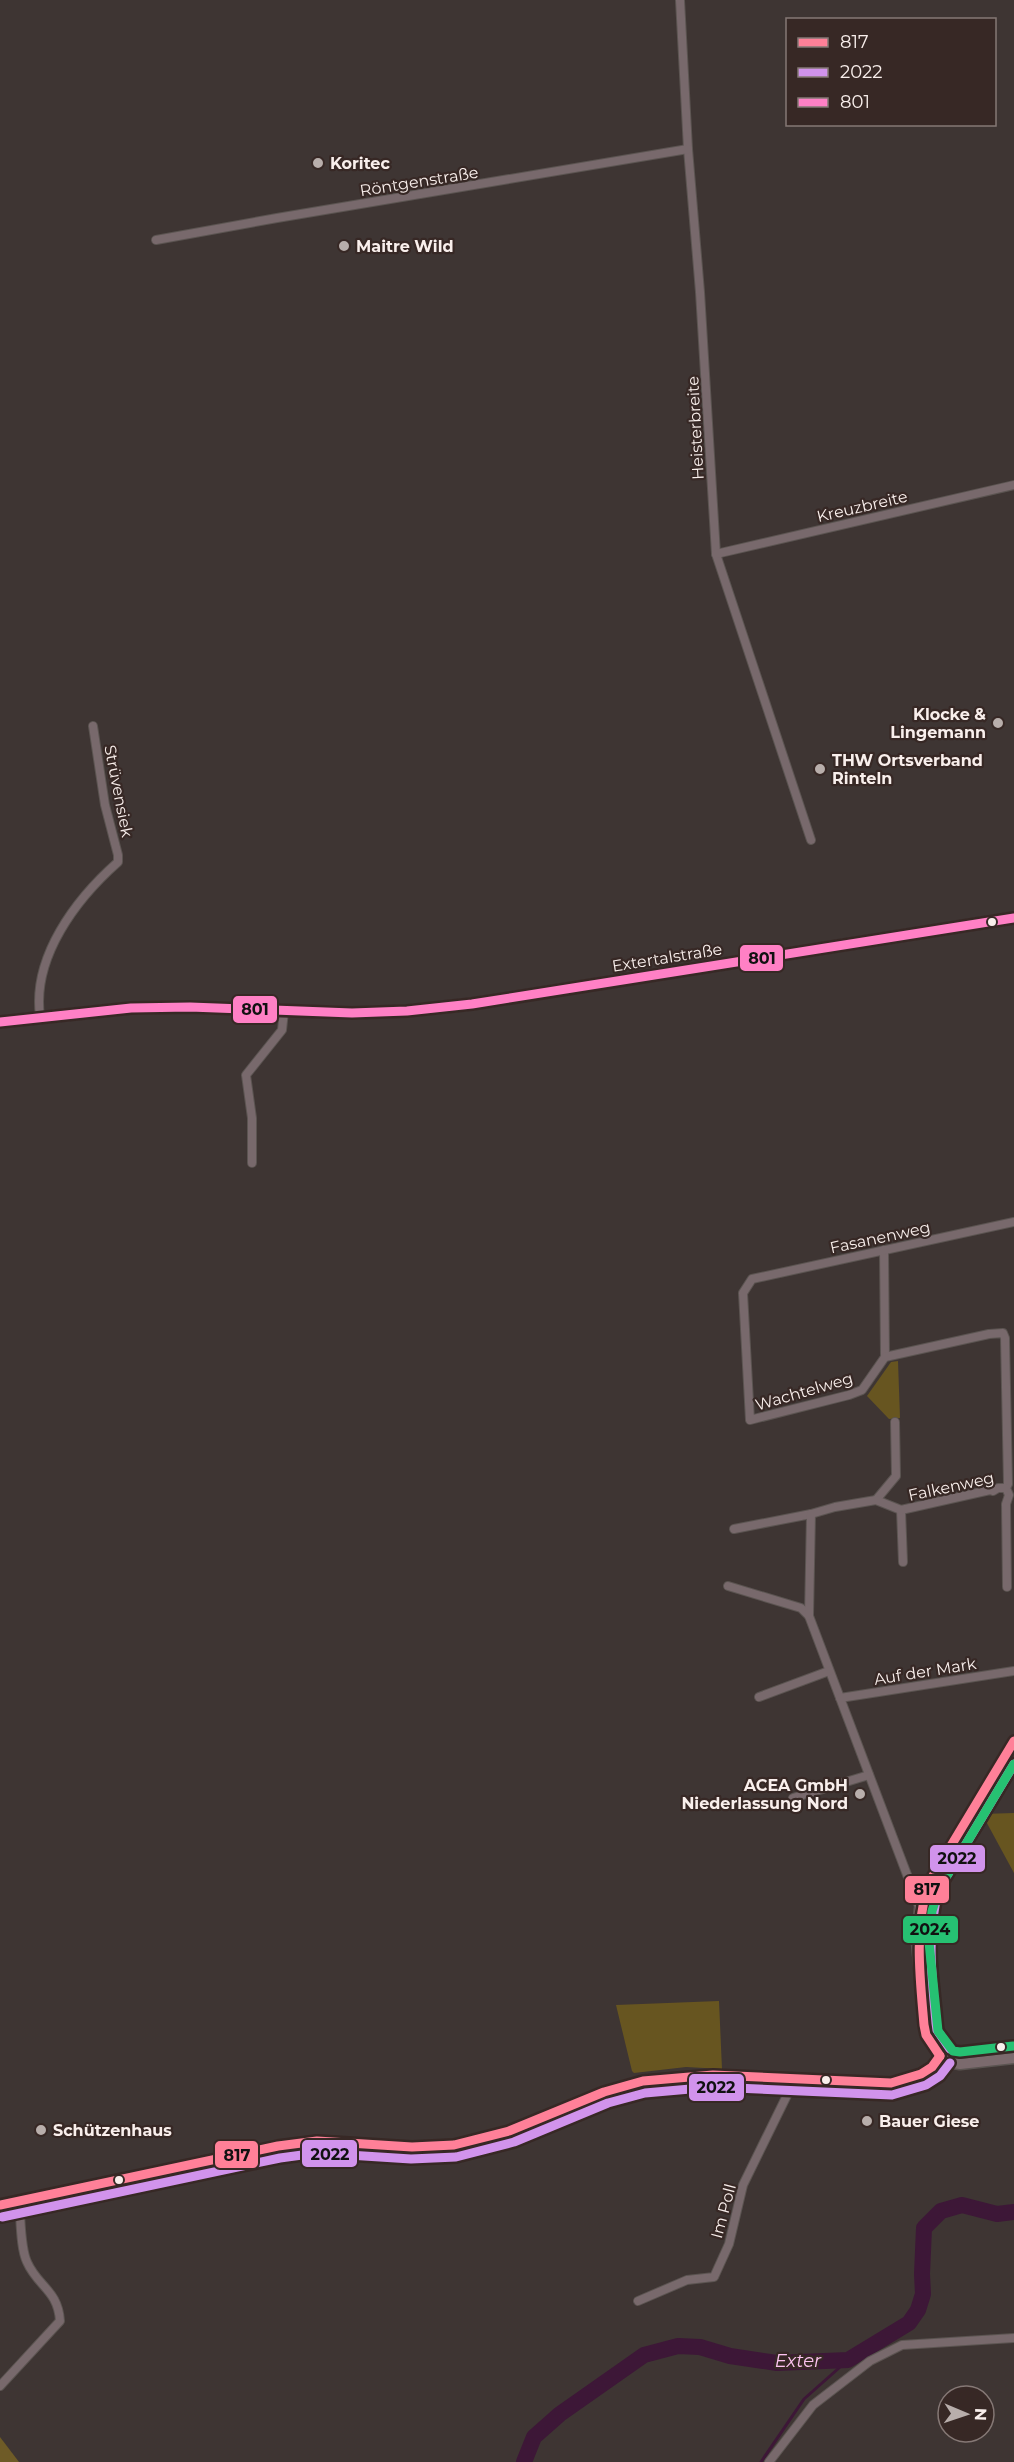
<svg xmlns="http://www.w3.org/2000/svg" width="1014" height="2462" font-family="Montserrat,sans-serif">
<rect width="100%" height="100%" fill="#3e3533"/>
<g fill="#675520">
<polygon points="898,1361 900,1418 889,1419 867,1396 891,1362"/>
<polygon points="1014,1813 1014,1873 982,1814"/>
<polygon points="719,2001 722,2069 686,2067 634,2073 632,2071 616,2005"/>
</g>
<polygon fill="#6e5b27" points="0,2437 19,2462 0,2462"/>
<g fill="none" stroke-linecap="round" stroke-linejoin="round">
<polyline stroke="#3d1737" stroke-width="3" points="761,2462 804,2399 848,2360"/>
<polyline stroke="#3d1737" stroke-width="16" points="524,2462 534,2437 560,2414 644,2355 678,2346 700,2347 730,2356 777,2363 848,2360 909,2323 918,2310 923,2294 922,2274 924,2228 941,2211 962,2205 997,2214 1014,2212"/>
<g stroke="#5b5451" stroke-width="10">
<g id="minor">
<polyline points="680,0 688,149 700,292 716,554 811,840"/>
<polyline points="156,240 277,218 688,149"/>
<polyline points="716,554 1014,485"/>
<path d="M40 1016C32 957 76 899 118 862V855L105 805 93 726"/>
<polyline points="252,1163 252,1118 246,1075 282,1030 284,1011"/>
<polyline points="884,1250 885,1357"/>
<polyline points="876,1500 896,1476 895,1422"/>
<polyline points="901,1510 903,1562"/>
<polyline points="734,1529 811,1514"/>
<polyline points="728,1586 801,1608 809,1616 920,1909"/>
<polyline points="1007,1587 1006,1504 1009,1495 1006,1488 1008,1484 1005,1338 1003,1333 989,1334 885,1357 862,1390 849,1395 750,1420 743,1293 752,1279 1014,1222"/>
<polyline points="809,1616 811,1514 835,1507 876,1500 901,1510 990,1490 993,1491 998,1488 1006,1488"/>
<polyline points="759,1697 829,1671"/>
<polyline points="840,1698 1014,1671"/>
<polyline points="793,1798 869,1775"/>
<polyline points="638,2301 687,2280 714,2277 729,2244 743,2185 795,2079"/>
<path d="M0 2386 60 2321C58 2290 38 2287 27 2262 20 2247 21 2218 19 2202"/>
<polyline points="769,2462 813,2405 870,2361 902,2345 1014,2338"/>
</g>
</g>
<g stroke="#5b5451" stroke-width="11">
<polyline id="tertiary" points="0,2205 278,2146 317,2141 412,2147 454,2145 509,2131 604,2092 643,2081 713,2075 891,2083 921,2074 932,2067 940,2056"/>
</g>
<g stroke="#5b5451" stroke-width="13">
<g id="secondary">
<polyline points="0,1022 131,1008 190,1007 352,1013 407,1011 472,1004 1014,918"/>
<polyline points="1014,1741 928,1884 920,1909 917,1942 926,2035 940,2056 948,2062 960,2064 1014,2058"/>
</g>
</g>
<use href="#minor" stroke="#78696c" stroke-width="8"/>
<use href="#tertiary" stroke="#78696c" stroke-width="9"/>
<use href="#secondary" stroke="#7b6a6d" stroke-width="10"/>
<g stroke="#372825" stroke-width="14">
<g id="bus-1">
<path d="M940 2056 926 2035 924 2025C920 1977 914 1932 928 1884L1014 1741"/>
<polyline points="0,2205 278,2146 317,2141 412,2147 454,2145 509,2131 604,2092 643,2081 713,2075 891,2083 921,2074 932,2067 940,2056"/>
</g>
</g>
<g stroke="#372825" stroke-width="14">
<g id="bus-2">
<path d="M950 2049 937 2030 936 2023C932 1977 926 1934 939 1889L1014 1764"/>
<polyline points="2,2217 280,2158 317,2153 411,2159 456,2157 514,2142 608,2103 645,2093 713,2087 892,2095 926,2085 940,2076 950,2063"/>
</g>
</g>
<g stroke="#372825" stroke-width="14">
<polyline id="bus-3" points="0,1022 131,1008 190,1007 352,1013 407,1011 472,1004 1014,918"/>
</g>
<g stroke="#372825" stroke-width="14">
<polyline id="bus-4" points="1013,2046 960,2052 953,2051 938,2031 929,1942 932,1911 939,1889 1014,1764"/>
</g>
<use href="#bus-1" stroke="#ff8098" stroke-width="9"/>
<use href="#bus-2" stroke="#d193ec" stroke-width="9"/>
<use href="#bus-3" stroke="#ff80c5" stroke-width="9"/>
<use href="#bus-4" stroke="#26c172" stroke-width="9"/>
</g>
<g fill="#b8aeab" stroke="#372825" stroke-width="2">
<circle cx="318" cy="163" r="6"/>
<circle cx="344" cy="246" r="6"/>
<circle cx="998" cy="723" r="6"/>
<circle cx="820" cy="769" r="6"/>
<circle cx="860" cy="1794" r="6"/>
<circle cx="867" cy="2121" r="6"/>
<circle cx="41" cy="2130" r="6"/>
</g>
<g fill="#f9efec" stroke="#372825" stroke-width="2">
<circle cx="992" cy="922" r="5"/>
<circle cx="1001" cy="2047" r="5"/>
<circle cx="826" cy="2080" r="5"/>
<circle cx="119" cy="2180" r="5"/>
</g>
<g text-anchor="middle" stroke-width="4.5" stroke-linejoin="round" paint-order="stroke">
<g font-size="16" font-weight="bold" fill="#f9efec" stroke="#372825" text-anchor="start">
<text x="330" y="169">Koritec</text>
<text x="356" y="252">Maitre Wild</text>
<text x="986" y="720" text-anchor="end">Klocke &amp;<tspan x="986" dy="18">Lingemann</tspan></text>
<text x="832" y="766">THW Ortsverband<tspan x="832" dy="18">Rinteln</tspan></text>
<text x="848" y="1791" text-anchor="end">ACEA GmbH<tspan x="848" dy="18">Niederlassung Nord</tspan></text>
<text x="879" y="2127">Bauer Giese</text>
<text x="53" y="2136">Schützenhaus</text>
</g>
<g font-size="16" fill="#f9efec" stroke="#372825">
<text transform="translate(419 181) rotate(-9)" y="6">Röntgenstraße</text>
<text transform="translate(695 428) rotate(-93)" y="6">Heisterbreite</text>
<text transform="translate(862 506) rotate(-13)" y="6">Kreuzbreite</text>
<text transform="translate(119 791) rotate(79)" y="6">Strüvensiek</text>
<text transform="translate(667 957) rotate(-9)" y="6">Extertalstraße</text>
<text transform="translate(880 1237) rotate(-12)" y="6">Fasanenweg</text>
<text transform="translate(804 1391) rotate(-16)" y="6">Wachtelweg</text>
<text transform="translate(951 1486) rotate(-12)" y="6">Falkenweg</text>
<text transform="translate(925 1671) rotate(-9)" y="6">Auf der Mark</text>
<text transform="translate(723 2211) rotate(-75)" y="6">Im Poll</text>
</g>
<g font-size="18" font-style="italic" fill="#fdc3f1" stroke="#372825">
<text x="798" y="2367">Exter</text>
</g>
</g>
<g stroke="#372825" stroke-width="2">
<rect x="739" y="944" width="45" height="28" rx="6" fill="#ff80c5"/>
<rect x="232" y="995" width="46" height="29" rx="6" fill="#ff80c5"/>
<rect x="929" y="1844" width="57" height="29" rx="6" fill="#d193ec"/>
<rect x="904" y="1875" width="46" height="29" rx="6" fill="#ff8098"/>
<rect x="902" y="1915" width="57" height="29" rx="6" fill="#26c172"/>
<rect x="688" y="2073" width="57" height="29" rx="6" fill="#d193ec"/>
<rect x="301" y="2139" width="57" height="29" rx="6" fill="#d193ec"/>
<rect x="214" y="2140" width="45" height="29" rx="6" fill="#ff8098"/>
</g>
<g font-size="16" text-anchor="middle" font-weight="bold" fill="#111">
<text x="762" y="964">801</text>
<text x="255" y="1015">801</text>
<text x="957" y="1864">2022</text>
<text x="927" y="1895">817</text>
<text x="930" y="1935">2024</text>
<text x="716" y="2093">2022</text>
<text x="330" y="2160">2022</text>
<text x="237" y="2161">817</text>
</g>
<rect x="786" y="18" width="210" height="108" fill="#372825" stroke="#857875" stroke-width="1.5"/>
<rect x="798" y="38" width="30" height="9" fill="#ff8098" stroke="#857875" stroke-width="1.5"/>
<text x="840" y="48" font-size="18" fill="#f9efec">817</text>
<rect x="798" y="68" width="30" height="9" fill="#d193ec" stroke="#857875" stroke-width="1.5"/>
<text x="840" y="78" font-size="18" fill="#f9efec">2022</text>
<rect x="798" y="98" width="30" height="9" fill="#ff80c5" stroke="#857875" stroke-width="1.5"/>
<text x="840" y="108" font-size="18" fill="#f9efec">801</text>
<g transform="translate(966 2414) rotate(92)"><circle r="28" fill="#372825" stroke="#857875" stroke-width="1.5"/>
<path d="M0-4.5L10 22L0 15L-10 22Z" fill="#b8aeab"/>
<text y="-9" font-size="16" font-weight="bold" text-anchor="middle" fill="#f9efec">N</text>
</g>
</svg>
